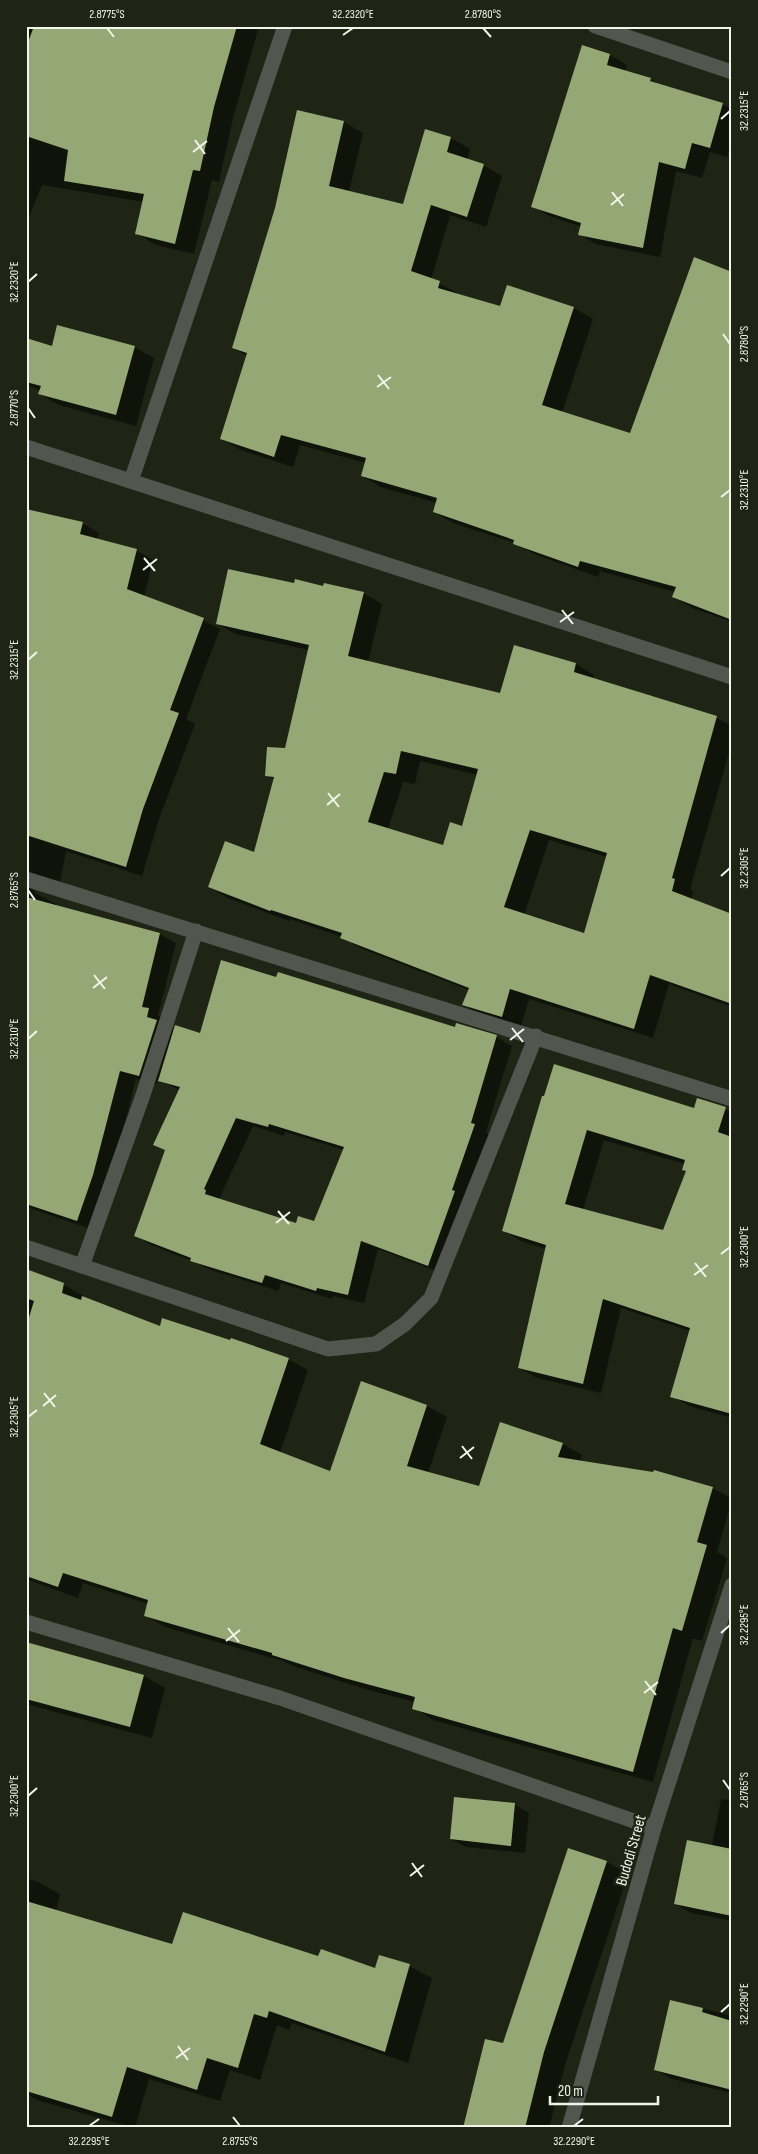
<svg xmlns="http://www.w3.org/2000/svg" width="758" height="2154" font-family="'Sofia Sans Condensed',sans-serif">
<rect width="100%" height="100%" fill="#1f2414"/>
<g fill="#0007" fill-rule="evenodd">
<polygon points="26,26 259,26 233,118 219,182 212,180 194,254 156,245 136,233 144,202 42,185 26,224"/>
<polygon points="583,47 610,55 627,65 625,71 650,79 664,87 722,104 732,109 732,141 727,157 710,152 702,178 676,171 660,257 596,244 579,234 582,227 549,216 532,206"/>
<polygon points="298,112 344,122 363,133 349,192 404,205 451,138 470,149 467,160 483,165 502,176 486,227 450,215 431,280 458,293 458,295 501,308 508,287 574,308 593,319 562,413 631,435 732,273 732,622 692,608 673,597 675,592 600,571 598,577 534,554 515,543 453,523 434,512 437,503 381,487 362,476 366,463 300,445 293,467 241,450 221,439 247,356 233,348 276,209"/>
<polygon points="26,344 53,347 134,347 154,358 136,426 59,405 40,394 41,391 26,384"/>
<path d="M26 510 82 523 99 533 97 540 136 550 153 560 144 597 203 620 220 629 186 719 195 724 159 819 142 876 66 851 60 883 33 886 35 893 56 904V906L160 934 176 943 158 1016 165 1019 163 1025 175 1031 201 1035 455 1029 496 1037 512 1046 486 1132 490 1135 444 1274 378 1249 364 1303 333 1296 332 1299 281 1283 278 1291 208 1269 195 1262 151 1245 135 1235 166 1151 154 1144 179 1090 158 1079 156 1084 136 1079 109 1184 94 1230 26 1207ZM253 1126 284 1136 285 1132 344 1150 314 1223 297 1225 219 1199Z"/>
<path d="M295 585 363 593 382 604 368 662 501 695 515 647 576 664 594 675 593 679 717 718 732 726V742L690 889 693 891 691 900 732 916V1007L669 984 653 1038 529 999 521 1027 483 1015 464 1005 469 990 360 948 342 937 290 919 289 921 228 898 209 887 255 853 275 780 266 775 286 749 309 650 236 634 217 624ZM420 761 478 775 462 828 444 846 388 829 403 782 415 784ZM549 840 607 857 585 935 524 915Z"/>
<path d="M543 1097 695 1109 698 1099 732 1112V1418L689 1406 672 1396 690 1331 621 1308 601 1393 537 1378 519 1368 547 1249 521 1241 504 1231ZM604 1140 685 1164 688 1171 664 1231 583 1210Z"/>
<polygon points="26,1270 64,1285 84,1296 83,1298 161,1327 288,1359 308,1370 280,1453 331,1473 362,1383 427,1406 447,1417 428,1473 480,1488 563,1444 582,1455 580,1462 654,1473 654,1471 713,1488 732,1499 717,1552 727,1558 702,1641 693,1638 653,1782 433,1720 414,1708 415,1702 365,1689 293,1666 283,1661 165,1627 145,1615 148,1604 83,1583 78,1598 26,1579"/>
<polygon points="26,1643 144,1676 165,1688 152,1738 26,1704"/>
<polygon points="721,1799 732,1801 732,1921 692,1913 675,1904 712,1846"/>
<polygon points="514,1804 529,1813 525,1853 466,1847 451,1839"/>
<polygon points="569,1849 607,1862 628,1874 565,2065 549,2128 464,2128 504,2044"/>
<polygon points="26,1878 38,1882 60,1894 56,1911 173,1946 319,1958 376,1970 409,1966 432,1978 408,2063 292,2023 289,2030 277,2025 260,2080 230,2070 220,2101 149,2079 135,2128 37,2100 26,2094"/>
<polygon points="671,2001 732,2016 732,2093 672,2079 655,2069"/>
</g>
<g fill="#95a774" fill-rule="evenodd">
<polygon points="34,26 237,26 214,107 200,171 193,170 175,244 135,234 144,194 64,181 68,150 26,136 26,48"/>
<polygon points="582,45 610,54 607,65 651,78 650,81 723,103 710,148 692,143 685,169 659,162 643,248 578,235 581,223 531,207"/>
<polygon points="297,110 344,121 329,186 403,204 425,129 451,137 447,152 484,164 467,217 431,205 411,271 440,281 438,288 500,306 507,285 574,307 542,405 630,433 694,257 732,272 732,620 672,597 676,587 580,561 578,567 513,544 514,540 433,512 437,498 361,476 366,458 281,435 274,457 220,439 247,353 232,348 275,208"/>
<polygon points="57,325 135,346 116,415 38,394 41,386 26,382 26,338 52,346"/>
<polygon points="26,509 83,522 80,534 137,549 127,589 204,618 170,710 179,713 143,809 126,867 26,835"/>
<path d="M228 569 294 583 295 579 323 586 324 583 364 592 348 656 500 693 514 645 576 663 574 672 717 716 672 878 675 879 672 891 732 914V1004L650 975 634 1029 510 989 502 1017 462 1005 469 988 340 938 342 933 271 910 270 911 208 887 225 841 254 852 274 777 265 776 267 747 285 748 309 645 216 624ZM401 751 478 769 462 826 450 822 443 845 368 822 384 772 396 774ZM530 830 607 853 584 933 504 907Z"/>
<polygon points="26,897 160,933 142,1007 149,1008 147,1017 157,1020 139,1076 120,1071 93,1175 77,1221 26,1204"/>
<path d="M221 960 276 977 278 972 455 1027 456 1023 497 1035 471 1123 475 1124 452 1190 455 1191 428 1266 361 1241 348 1295 317 1288 316 1291 265 1275 262 1283 190 1261 191 1258 134 1236 165 1150 153 1145 180 1087 158 1081 175 1025 200 1033ZM236 1118 268 1127 269 1124 344 1147 314 1221 298 1216 296 1223 205 1194 206 1190 204 1189Z"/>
<path d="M554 1064 694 1108 697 1098 726 1107 718 1132 732 1137V1414L670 1397 690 1328 603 1299 583 1384 518 1368 546 1245 502 1231 542 1096H544ZM587 1130 685 1160 682 1170 686 1171 663 1230 565 1204Z"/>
<polygon points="26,1269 64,1283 62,1293 81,1300 82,1296 160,1326 162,1318 230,1340 231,1338 289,1358 260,1444 330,1471 361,1381 427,1405 407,1466 479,1486 500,1422 563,1443 558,1457 653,1472 654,1470 713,1487 697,1542 707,1545 682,1631 673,1628 633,1772 412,1709 415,1697 344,1678 272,1655 272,1653 144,1616 148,1600 63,1573 58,1587 26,1576 26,1327 34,1301 26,1298"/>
<polygon points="26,1642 144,1675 130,1727 26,1699"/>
<polygon points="454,1797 515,1803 511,1846 450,1839"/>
<polygon points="687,1840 732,1849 732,1916 674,1904"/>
<polygon points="568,1848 607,1861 544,2052 525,2128 463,2128 485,2039 503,2043"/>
<polygon points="26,1901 172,1944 183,1912 318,1956 321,1949 375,1968 379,1955 410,1964 385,2052 269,2011 267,2018 254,2014 238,2068 207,2058 197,2090 127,2067 112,2117 26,2091"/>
<polygon points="670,2000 703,2008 702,2012 732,2021 732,2090 654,2070"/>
</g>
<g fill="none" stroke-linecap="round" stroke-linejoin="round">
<g stroke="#53564f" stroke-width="15">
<polyline points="595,26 732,72"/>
<polyline points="26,447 732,677"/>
<polyline points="131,481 285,26"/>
<polyline points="26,879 732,1099"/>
<polyline points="26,1247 328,1349 376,1344 405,1324 431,1298 536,1036"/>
<polyline points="82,1266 143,1095 196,931"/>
<polyline points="26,1622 280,1698 654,1828"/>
<polyline points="569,2128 654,1828 732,1585"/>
</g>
</g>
<path fill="none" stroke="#f1f5eb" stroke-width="2" d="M107 28 114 37M483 28 491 37M343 35 353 28M721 119 730 111M195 140 205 154M193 152 207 141M612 192 623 206M611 205 624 194M28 282 37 274M723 334 730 344M378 375 389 389M377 387 391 377M28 408 35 418M721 497 730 490M144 558 155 571M143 570 157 559M562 610 573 624M560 622 574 612M28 660 37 652M328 793 339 807M327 805 340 794M721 876 730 868M28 890 35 900M94 975 105 989M93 988 107 977M512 1028 523 1042M28 1039 37 1031M510 1040 524 1029M278 1211 289 1224M276 1223 290 1212M721 1254 730 1247M695 1263 706 1277M694 1275 708 1265M44 1393 55 1407M43 1406 56 1395M28 1417 37 1410M462 1446 472 1459M460 1458 474 1447M228 1628 239 1642M721 1633 730 1625M226 1641 240 1630M645 1681 656 1695M644 1693 658 1682M723 1780 730 1790M28 1796 37 1788M412 1863 422 1877M410 1876 424 1865M721 2012 730 2004M178 2046 188 2060M176 2058 190 2048M233 2117 240 2126M89 2126 99 2119M574 2126 583 2119"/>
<g text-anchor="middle" stroke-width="5" stroke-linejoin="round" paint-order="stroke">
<g font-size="16" fill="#f1f5eb" stroke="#1f2414">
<text transform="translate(630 1850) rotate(-74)" y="6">Budodi Street</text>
</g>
</g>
<rect width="758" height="2154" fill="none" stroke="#1f2414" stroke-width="55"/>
<path d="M550 2096v8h108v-8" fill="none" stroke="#f1f5eb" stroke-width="2.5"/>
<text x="558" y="2096" font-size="15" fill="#f1f5eb" stroke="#1f2414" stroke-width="4" paint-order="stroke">20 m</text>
<rect x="28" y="28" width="702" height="2098" fill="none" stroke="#f1f5eb" stroke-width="2"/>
<g font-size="12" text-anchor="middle" fill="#f1f5eb">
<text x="107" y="18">2.8775°S</text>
<text x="353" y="18">32.2320°E</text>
<text x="483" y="18">2.8780°S</text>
<text transform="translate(744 111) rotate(-90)" y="4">32.2315°E</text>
<text transform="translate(14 282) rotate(-90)" y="4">32.2320°E</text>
<text transform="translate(744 344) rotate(-90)" y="4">2.8780°S</text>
<text transform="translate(14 408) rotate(-90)" y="4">2.8770°S</text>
<text transform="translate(744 490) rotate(-90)" y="4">32.2310°E</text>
<text transform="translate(14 660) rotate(-90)" y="4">32.2315°E</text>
<text transform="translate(744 868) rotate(-90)" y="4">32.2305°E</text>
<text transform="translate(14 890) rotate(-90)" y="4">2.8765°S</text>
<text transform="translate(14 1039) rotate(-90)" y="4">32.2310°E</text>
<text transform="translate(744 1247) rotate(-90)" y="4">32.2300°E</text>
<text transform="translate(14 1417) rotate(-90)" y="4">32.2305°E</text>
<text transform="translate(744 1625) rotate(-90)" y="4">32.2295°E</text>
<text transform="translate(744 1790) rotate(-90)" y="4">2.8765°S</text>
<text transform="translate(14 1796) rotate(-90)" y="4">32.2300°E</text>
<text transform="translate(744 2004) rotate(-90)" y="4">32.2290°E</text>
<text x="89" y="2145">32.2295°E</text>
<text x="240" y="2145">2.8755°S</text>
<text x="574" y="2145">32.2290°E</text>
</g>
</svg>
